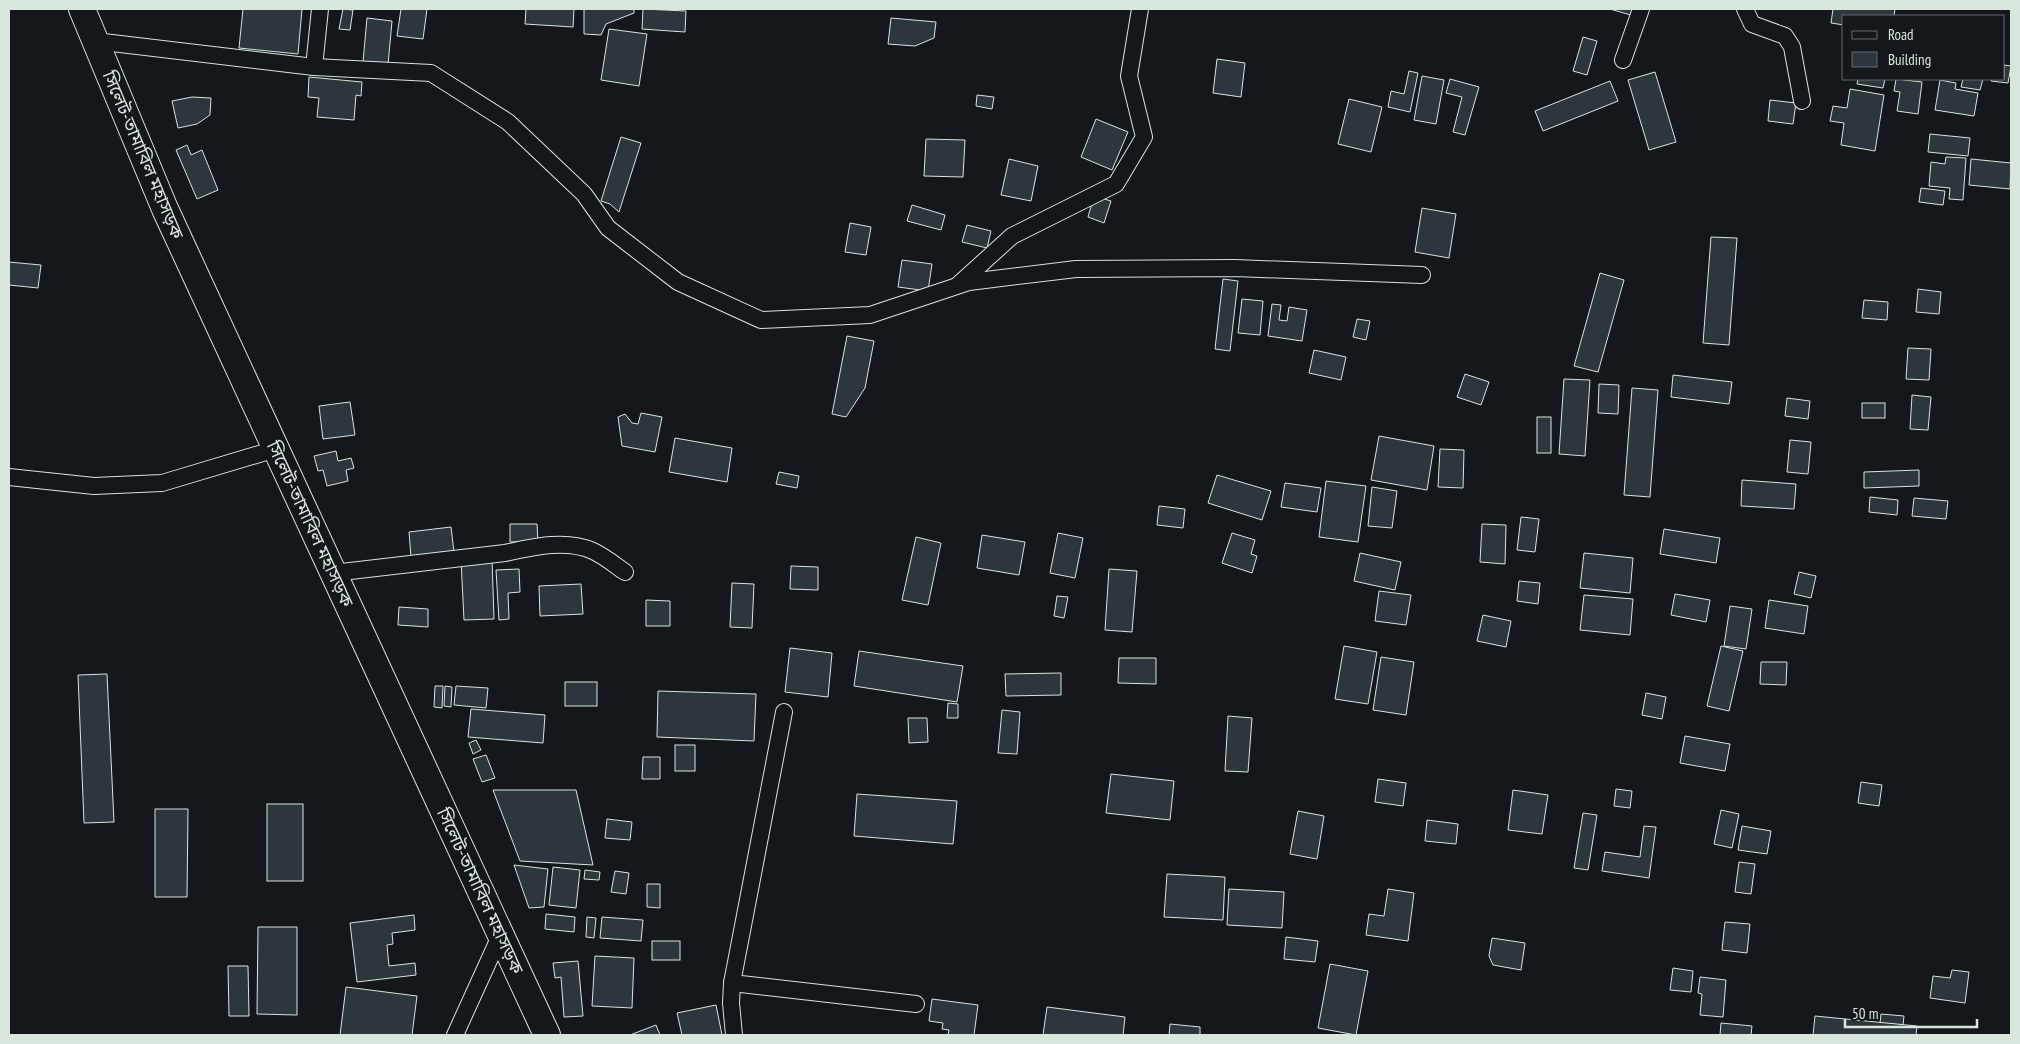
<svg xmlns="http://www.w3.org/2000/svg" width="2020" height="1044" font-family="'PT Sans Narrow','Noto Sans Bengali',sans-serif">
<rect width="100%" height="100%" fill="#14181c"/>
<g fill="#2c363c" stroke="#d8e6dc">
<polygon points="243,9 302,9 298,54 239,48"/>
<polygon points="343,9 353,10 350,30 339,29"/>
<polygon points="401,9 427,9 423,39 397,36"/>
<polygon points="526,9 574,9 573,27 525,24"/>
<polygon points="584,9 634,9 634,13 606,24 601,35 584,34"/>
<polygon points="643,9 686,11 685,32 642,29"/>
<polygon points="1610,9 1636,9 1634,16"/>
<polygon points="1833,9 1895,9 1894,16 1844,16 1844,25 1831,23"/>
<polygon points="367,18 392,21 388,65 363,62"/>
<polygon points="891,18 936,22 934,38 915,46 888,44"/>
<polygon points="609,29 647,34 639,86 601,80"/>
<polygon points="1583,37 1597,41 1587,75 1573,71"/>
<polygon points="1217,59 1245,63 1241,97 1213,93"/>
<polygon points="2004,65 2011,66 2008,83 1991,81 1991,79 2004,79"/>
<polygon points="1409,71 1418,73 1410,112 1388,107 1391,91 1404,94"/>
<polygon points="1655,72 1676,142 1649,150 1628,80"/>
<polygon points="1422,76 1444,80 1436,124 1414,120"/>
<polygon points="309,77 362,82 361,96 356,95 354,120 317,117 319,98 308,97"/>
<polygon points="1450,79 1479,87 1465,135 1453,132 1462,97 1446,93"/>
<polygon points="1858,79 1885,79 1883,88 1857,84"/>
<polygon points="1896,79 1922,82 1918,114 1897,111 1900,92 1894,91"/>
<polygon points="1963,79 1983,79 1980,90 1961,87"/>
<polygon points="1940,80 1956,83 1955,89 1978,93 1974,116 1935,110"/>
<polygon points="1610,81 1618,101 1543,131 1535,111"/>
<polygon points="1850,89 1884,95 1875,151 1841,145 1844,123 1830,121 1833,106 1847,108"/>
<polygon points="977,95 994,97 992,109 976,106"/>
<polygon points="192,97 211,98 210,115 197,124 178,128 172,101"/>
<polygon points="1349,99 1382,107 1371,152 1338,144"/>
<polygon points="1770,100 1796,103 1793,124 1768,121"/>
<polygon points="1096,119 1128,132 1112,170 1081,157"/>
<polygon points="1930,134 1970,138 1968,156 1928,152"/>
<polygon points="621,137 641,143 619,212 610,204 601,201"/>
<polygon points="926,139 965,140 963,177 924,176"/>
<polygon points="187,145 191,155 202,150 218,190 197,199 176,150"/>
<polygon points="1946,157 1966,158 1963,200 1949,199 1950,188 1929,186 1931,162 1945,164"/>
<polygon points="1009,159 1038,166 1031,201 1001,195"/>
<polygon points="1971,159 2011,163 2010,189 1969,185"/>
<polygon points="1921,188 1945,191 1943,205 1919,202"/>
<polygon points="1094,196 1111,201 1104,223 1088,217"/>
<polygon points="912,205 945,215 941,230 907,221"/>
<polygon points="1422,208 1456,214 1449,258 1415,252"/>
<polygon points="850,223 871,227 866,255 845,252"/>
<polygon points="967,225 991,231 987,248 962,242"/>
<polygon points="1711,237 1737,238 1729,345 1703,343"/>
<polygon points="902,260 932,264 928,291 898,287"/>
<polygon points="9,262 41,265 38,288 9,285"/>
<polygon points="1600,273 1624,280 1598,372 1574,366"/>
<polygon points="1223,279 1238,281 1230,351 1215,349"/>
<polygon points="1918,289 1941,292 1939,314 1916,312"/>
<polygon points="1242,299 1263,301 1260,335 1238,333"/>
<polygon points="1864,300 1888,302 1887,320 1862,318"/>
<polygon points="1272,304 1281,305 1279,320 1287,321 1289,307 1307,310 1302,341 1268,336"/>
<polygon points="1357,319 1370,321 1366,340 1353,337"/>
<polygon points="847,336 874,341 865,388 846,417 832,414"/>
<polygon points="1908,348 1931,349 1929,380 1906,379"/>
<polygon points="1314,350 1346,357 1341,380 1309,373"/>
<polygon points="1465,374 1489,382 1481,405 1457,397"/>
<polygon points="1673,375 1732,382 1729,404 1671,397"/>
<polygon points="1564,379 1590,380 1585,456 1559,454"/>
<polygon points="1599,384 1619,385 1618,414 1598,413"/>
<polygon points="1632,388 1658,390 1650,497 1624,495"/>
<polygon points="1912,395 1931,397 1928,430 1910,429"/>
<polygon points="1787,398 1810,401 1808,419 1785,416"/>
<polygon points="350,402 355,435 323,439 319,406"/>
<rect x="1862" y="403" width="23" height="15"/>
<polygon points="641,413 662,417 655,452 622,446 618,417 625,414 632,423 638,424"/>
<rect x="1537" y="417" width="14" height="36"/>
<polygon points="1379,436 1434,446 1427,490 1371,480"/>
<polygon points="675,438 732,448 727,482 669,472"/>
<polygon points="1790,440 1811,442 1808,474 1787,472"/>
<polygon points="1440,449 1464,450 1463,488 1438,487"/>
<polygon points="336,451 338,461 351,458 354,468 346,470 348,481 327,486 323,470 318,471 314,456"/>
<polygon points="1919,470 1919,486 1864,488 1864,472"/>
<polygon points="779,472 799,476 797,488 776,484"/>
<polygon points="1217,475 1271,491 1262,520 1208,503"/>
<polygon points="1742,480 1796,484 1794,509 1741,506"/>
<polygon points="1326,481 1366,486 1358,542 1319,537"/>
<polygon points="1285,483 1321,488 1317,512 1281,507"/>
<polygon points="1372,487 1397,491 1392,528 1368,526"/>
<polygon points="1870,497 1898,500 1897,515 1869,512"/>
<polygon points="1914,498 1948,501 1946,519 1912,516"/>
<polygon points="1159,506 1185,509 1183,528 1157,525"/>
<polygon points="1521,517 1539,519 1535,552 1517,550"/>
<polygon points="510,524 537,524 538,542 510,542"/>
<polygon points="1482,524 1506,525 1505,564 1480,562"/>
<polygon points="451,527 454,552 411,557 409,532"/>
<polygon points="1664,529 1720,538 1716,563 1660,554"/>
<polygon points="1058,533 1083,538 1075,578 1050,573"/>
<polygon points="1232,533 1255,540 1251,554 1257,556 1252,573 1222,563"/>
<polygon points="982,535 1025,542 1019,575 977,568"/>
<polygon points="916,537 941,543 928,605 902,600"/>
<polygon points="1360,553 1401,562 1395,590 1354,581"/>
<polygon points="1584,553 1633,558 1630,593 1580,588"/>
<polygon points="492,558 494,619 464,620 461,560"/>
<polygon points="791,566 818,567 818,590 790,589"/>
<polygon points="519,569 520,592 508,593 509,619 499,620 496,570"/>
<polygon points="1109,569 1137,571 1132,632 1105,630"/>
<polygon points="1799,572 1816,576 1811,598 1794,594"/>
<polygon points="1519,581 1540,583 1538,604 1517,601"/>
<polygon points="732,583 754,584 752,628 730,627"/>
<polygon points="581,584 583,614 540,616 539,586"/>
<polygon points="1379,591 1411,595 1406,625 1375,621"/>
<polygon points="1675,594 1710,600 1706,622 1671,615"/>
<polygon points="1584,595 1633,599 1630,635 1580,630"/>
<polygon points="1057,596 1068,597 1064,618 1054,616"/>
<polygon points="646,600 670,601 670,626 646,626"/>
<polygon points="1769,600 1808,606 1804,634 1765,628"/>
<polygon points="1730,606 1752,609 1746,649 1724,646"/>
<polygon points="399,607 428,609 428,627 398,625"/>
<polygon points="1483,615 1511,621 1506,647 1477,641"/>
<polygon points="1344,646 1377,652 1368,704 1335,699"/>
<polygon points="1721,646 1743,651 1729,711 1707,706"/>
<polygon points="790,648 832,653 828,697 785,692"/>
<polygon points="859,651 963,666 957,702 854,686"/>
<polygon points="1381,657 1414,662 1406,715 1373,710"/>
<polygon points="1119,658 1156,658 1156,684 1118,683"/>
<polygon points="1761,662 1787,662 1786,685 1760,684"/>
<polygon points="1061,673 1061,695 1006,696 1005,674"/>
<polygon points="107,674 114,822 84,823 78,675"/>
<rect x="565" y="682" width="32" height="24"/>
<polygon points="435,686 443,686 442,708 434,707"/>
<polygon points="445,686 452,687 451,707 444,706"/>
<polygon points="456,686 488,688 486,708 454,705"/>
<polygon points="658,691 756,694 754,741 657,737"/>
<polygon points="1646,693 1666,697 1662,719 1642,715"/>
<polygon points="948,703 958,704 958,718 947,718"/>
<polygon points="471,709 545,715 543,743 468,737"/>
<polygon points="1002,710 1020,712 1017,754 998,753"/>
<polygon points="1228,716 1252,718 1248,772 1225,771"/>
<polygon points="908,718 927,718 928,742 909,743"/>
<polygon points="1685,736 1730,744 1725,771 1680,763"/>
<polygon points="476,740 481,750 473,754 469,743"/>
<rect x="675" y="745" width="20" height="26"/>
<polygon points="486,755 495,778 482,782 473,759"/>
<polygon points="643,757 660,757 660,779 642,779"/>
<polygon points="1111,774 1174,781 1170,820 1106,813"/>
<polygon points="1378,779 1406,783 1403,806 1375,802"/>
<polygon points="1861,782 1882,785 1879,806 1858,803"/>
<polygon points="1616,789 1632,791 1630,808 1614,806"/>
<polygon points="493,790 576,790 593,865 520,861"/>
<polygon points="1513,790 1548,795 1542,834 1508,830"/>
<polygon points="857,794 957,801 953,844 854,836"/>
<rect x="267" y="804" width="36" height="77"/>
<polygon points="155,809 188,809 187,897 155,897"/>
<polygon points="1721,810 1739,814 1732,848 1714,844"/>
<polygon points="1298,811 1324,816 1317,859 1290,854"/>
<polygon points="1583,813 1597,815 1588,870 1574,868"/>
<polygon points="607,819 632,822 630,840 605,838"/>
<polygon points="1427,820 1458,824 1456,844 1425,841"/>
<polygon points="1644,826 1656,827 1649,878 1602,871 1605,852 1640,857"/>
<polygon points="1742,826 1771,831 1767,854 1738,850"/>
<polygon points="1739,862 1755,864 1751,894 1735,892"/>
<polygon points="514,865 548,869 544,907 529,908"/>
<polygon points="553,867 580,870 576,908 549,905"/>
<polygon points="585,870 600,872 599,880 584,879"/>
<polygon points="615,871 629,873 626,894 611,892"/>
<polygon points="1167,874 1225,877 1223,920 1164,917"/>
<polygon points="647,884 660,884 660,908 647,907"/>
<polygon points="1229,889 1284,892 1282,928 1227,925"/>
<polygon points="1388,889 1414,893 1408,941 1366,935 1369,914 1384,916"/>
<polygon points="546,914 575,917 574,932 545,929"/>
<polygon points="414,915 415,930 392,933 393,944 387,945 389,966 415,963 416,975 357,982 350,923"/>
<polygon points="587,917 596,918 594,938 586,937"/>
<polygon points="602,917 643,920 641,941 600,938"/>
<polygon points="1725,922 1750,924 1747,953 1722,950"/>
<polygon points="258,927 297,927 297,1015 257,1014"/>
<polygon points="1286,937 1318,941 1315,962 1284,959"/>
<polygon points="1492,938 1525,943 1521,970 1493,965 1489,956"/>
<rect x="652" y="941" width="28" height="19"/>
<polygon points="595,956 634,958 632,1008 592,1006"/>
<polygon points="578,961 583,1016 564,1017 561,977 555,978 553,963"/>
<polygon points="1330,964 1368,971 1356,1035 1318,1028"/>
<polygon points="228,966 248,966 249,1016 229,1016"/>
<polygon points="1673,968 1693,971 1691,992 1670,990"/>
<polygon points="1952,970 1969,972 1965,1003 1930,998 1933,976 1950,978"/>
<polygon points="1700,977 1726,980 1723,1017 1700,1015 1702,994 1698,993"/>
<polygon points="346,987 417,996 412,1035 340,1035"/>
<polygon points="932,999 978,1005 974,1035 948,1035 949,1030 942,1029 943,1023 929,1021"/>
<polygon points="716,1005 722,1035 682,1035 677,1013"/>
<polygon points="1047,1007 1125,1017 1123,1035 1043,1035"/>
<polygon points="1881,1014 1904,1016 1903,1025 1880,1023"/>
<polygon points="1815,1016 1917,1026 1916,1035 1813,1035"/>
<polygon points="1721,1023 1752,1026 1751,1035 1720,1035"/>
<polygon points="1170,1024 1200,1027 1200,1035 1169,1035"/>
<polygon points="656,1025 660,1035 630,1035"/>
</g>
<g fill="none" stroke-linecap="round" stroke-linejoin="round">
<g stroke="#d8e6dc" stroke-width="18">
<g id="minor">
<polyline points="1745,9 1752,24 1785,36 1792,47 1802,101"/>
<polyline points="95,41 314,67 431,73 508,122 584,194 608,228 678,282 761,320 870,315 969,282 1076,269 1235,268 1422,275"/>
<polyline points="1623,60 1641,9"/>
<polyline points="314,67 320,9"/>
<polyline points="958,285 1012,236 1116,184 1144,137 1129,76 1140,9"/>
<polyline points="9,477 94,486 162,483 276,449"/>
<path d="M333 573 505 553C533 547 566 539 593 551 604 556 615 565 625 572"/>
<polyline points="732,983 916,1004"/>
<polyline points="455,1035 500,936"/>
<polyline points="734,1035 731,1003 732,983 784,712"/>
</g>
</g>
<g stroke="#d8e6dc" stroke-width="28">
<polyline id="trunk" points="82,9 165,209 547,1035"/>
</g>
<use href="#minor" stroke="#14181c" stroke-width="16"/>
<use href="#trunk" stroke="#14181c" stroke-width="26"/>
</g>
<g text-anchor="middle" stroke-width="4" stroke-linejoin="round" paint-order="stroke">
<g font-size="18" fill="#d8e6dc" stroke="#14181c">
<text transform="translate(143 155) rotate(67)" y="6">সিলেট-তামাবিল মহাসড়ক</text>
<text transform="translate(310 524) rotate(65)" y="6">সিলেট-তামাবিল মহাসড়ক</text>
<text transform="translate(480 891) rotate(65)" y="6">সিলেট-তামাবিল মহাসড়ক</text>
</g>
</g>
<rect width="2020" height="1044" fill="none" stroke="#d8e6dc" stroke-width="20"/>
<rect x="1842" y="15" width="162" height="65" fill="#14181c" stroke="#626a69"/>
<rect x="1852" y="31" width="25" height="8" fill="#14181c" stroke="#626a69"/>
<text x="1888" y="40" font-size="15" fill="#d8e6dc">Road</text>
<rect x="1852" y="52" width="25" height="15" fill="#2c363c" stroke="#626a69"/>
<text x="1888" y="65" font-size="15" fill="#d8e6dc">Building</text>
<path d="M1845 1019v8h132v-8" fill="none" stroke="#d8e6dc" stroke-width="2.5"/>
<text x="1852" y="1019" font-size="15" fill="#d8e6dc" stroke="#14181c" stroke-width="4" paint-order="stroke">50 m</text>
</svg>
